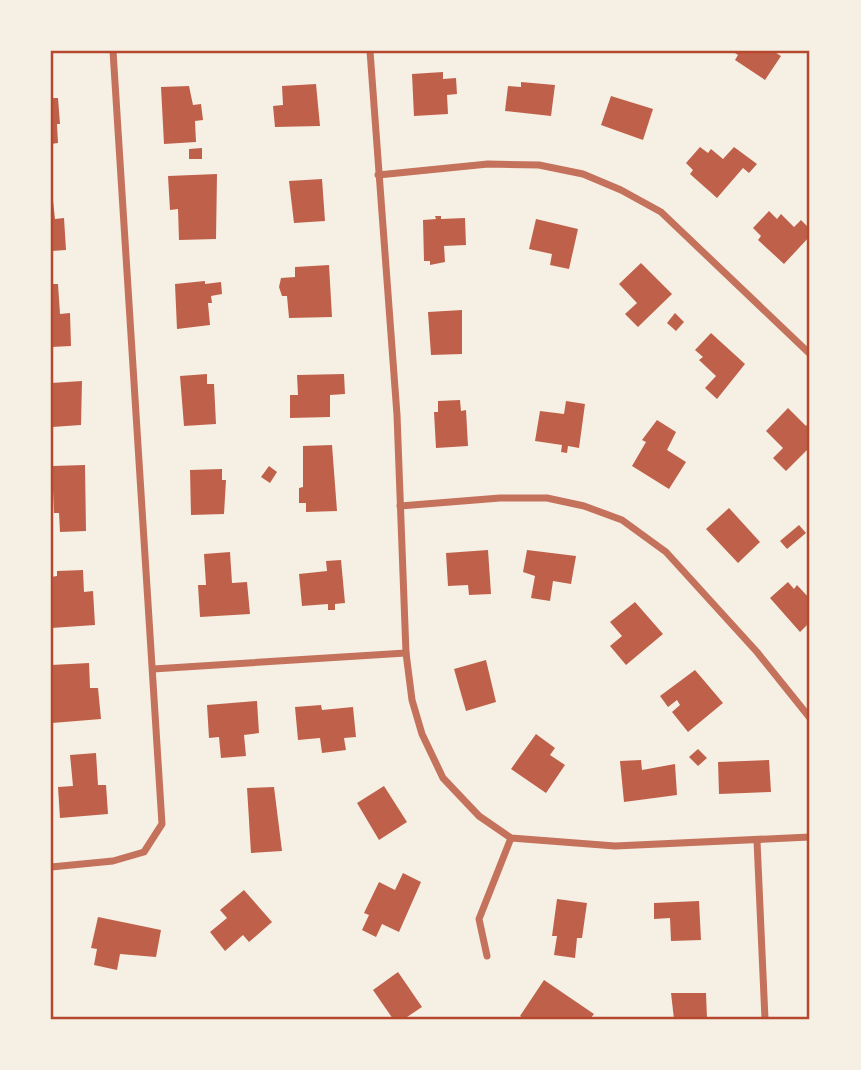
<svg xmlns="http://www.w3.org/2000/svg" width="861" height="1070" font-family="'Alegreya Sans',sans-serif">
<rect width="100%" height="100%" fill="#f6efe4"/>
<g fill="#bf614a">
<polygon points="732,51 773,51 781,56 765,80 735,60 738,55"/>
<polygon points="443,72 443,79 456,78 457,94 447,95 448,114 414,116 412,74"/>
<polygon points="521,82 555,85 551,116 505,111 508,86 521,87"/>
<polygon points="316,84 320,126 275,127 273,106 283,105 282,86"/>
<polygon points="189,86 193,105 201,104 203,120 195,121 196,142 164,144 161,87"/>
<polygon points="611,96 653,109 643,140 601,125"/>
<polygon points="51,98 58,98 60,124 57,124 58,143 51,144"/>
<polygon points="700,147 708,153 711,149 723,159 734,147 757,164 749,173 743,168 717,198 690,174 693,170 686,163"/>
<polygon points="202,148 202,159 189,159 189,149"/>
<polygon points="217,174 216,239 179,240 178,209 170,210 168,176"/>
<polygon points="322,179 325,221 294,223 289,181"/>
<polygon points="51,182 55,219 64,218 66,250 51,251"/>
<polygon points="769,211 777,219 781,214 794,227 801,220 810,229 810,236 784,264 758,240 761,236 753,228"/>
<polygon points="435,216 441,216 441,219 465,218 466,245 444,246 445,262 430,265 430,261 424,261 423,220 436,219"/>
<polygon points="536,219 578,229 569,269 550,265 552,254 529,249"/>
<polygon points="641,263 672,294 638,327 625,314 637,303 619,284"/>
<polygon points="329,265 332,317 289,318 287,296 282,296 279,287 281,278 295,277 295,267"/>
<polygon points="205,281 205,284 221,282 222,294 211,296 212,303 208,303 210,325 177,329 175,284"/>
<polygon points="51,284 58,284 60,314 70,313 71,346 51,347"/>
<polygon points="462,310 462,354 431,355 428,312"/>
<polygon points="675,313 684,322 676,331 667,323"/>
<polygon points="711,333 745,364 717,399 705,388 716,376 699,360 703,357 695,350"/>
<polygon points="207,374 207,384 214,384 216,424 184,426 180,376"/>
<polygon points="344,374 345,394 330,395 330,417 290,418 290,395 298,395 297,375"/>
<polygon points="82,381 81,425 52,427 51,383"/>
<polygon points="460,400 461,411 466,410 468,446 436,448 434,412 438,412 438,401"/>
<polygon points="566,401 585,404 579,448 568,446 567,453 561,452 562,445 535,441 540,411 564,414"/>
<polygon points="788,408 806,426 810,421 810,447 786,471 773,458 783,448 766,431"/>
<polygon points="657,420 676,432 667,450 686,462 669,489 632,466 646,442 642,440"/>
<polygon points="332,445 337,511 306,512 306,503 299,503 299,488 303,487 303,446"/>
<polygon points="85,465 86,531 60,532 59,513 54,513 52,466"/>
<polygon points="269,466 277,472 270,483 261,477"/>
<polygon points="222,469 222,480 226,480 224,514 191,515 190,470"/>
<polygon points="729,508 760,542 738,563 706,529"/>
<polygon points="799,525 806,533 787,549 780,541"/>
<polygon points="488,550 491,594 469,595 468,585 448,586 446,553"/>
<polygon points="527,550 576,556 571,584 553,581 550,601 531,598 535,576 523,572"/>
<polygon points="230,552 232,583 247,582 250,614 200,617 198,585 206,585 204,554"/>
<polygon points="341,560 345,603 335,604 335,610 328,610 328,604 302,606 299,574 327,571 326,561"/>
<polygon points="83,570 84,592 93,591 95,625 51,628 51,577 57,576 57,571"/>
<polygon points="788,582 794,589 797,585 810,599 810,622 800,632 770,598"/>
<polygon points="635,602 663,634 626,665 610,646 622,636 610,622"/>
<polygon points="486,660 496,702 466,711 454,669"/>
<polygon points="89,663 90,688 98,688 101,719 52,723 51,665"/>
<polygon points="695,670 723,703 688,732 672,712 680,705 677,700 668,707 660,696"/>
<polygon points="257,701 259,733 244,735 246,756 221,758 219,737 209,738 207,705"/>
<polygon points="321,705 322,710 353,707 356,737 344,738 346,750 322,753 320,738 298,740 295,707"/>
<polygon points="536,734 555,748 550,755 565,765 546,793 511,769"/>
<polygon points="698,749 707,758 698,766 689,757"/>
<polygon points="96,753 98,785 106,785 108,814 60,818 58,787 73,786 70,755"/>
<polygon points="641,760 642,770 675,764 677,795 624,802 620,761"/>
<polygon points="769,760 771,792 719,794 718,762"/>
<polygon points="384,786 407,822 379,840 357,803"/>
<polygon points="274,787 282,851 251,853 247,788"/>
<polygon points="403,873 421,882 399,932 382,924 376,937 362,930 369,915 364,913 379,882 395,890"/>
<polygon points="244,890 272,922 249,942 243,935 225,951 210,932 227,918 220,910"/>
<polygon points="557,899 587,903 582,938 577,938 575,958 554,955 557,936 552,936"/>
<polygon points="699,901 701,940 671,941 670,918 654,919 654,903"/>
<polygon points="98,917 161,930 156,957 120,954 117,970 94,965 97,949 91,948"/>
<polygon points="398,972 422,1007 404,1019 393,1019 373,990"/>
<polygon points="544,980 594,1014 590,1019 524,1019 520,1016"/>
<polygon points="671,993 706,993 707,1019 674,1019"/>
</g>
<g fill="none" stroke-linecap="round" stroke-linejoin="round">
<g stroke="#c5725c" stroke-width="7">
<polyline points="370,51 397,415 406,653 412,700 422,734 443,778 479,816 511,838 615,846 810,837"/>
<polyline points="378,175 488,164 539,165 583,174 621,190 661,212 810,354"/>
<polyline points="400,506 500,498 547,498 584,506 622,520 666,552 757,652 810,718"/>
<polyline points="153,669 406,653"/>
<polyline points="757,841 765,1019"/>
<polyline points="51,867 113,861 144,852 162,824 113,51"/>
<polyline points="487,956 479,919 511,838"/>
</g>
</g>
<rect width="861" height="1070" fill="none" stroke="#f6efe4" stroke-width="105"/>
<rect x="52" y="52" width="756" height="966" fill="none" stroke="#b5482f" stroke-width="2.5"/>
</svg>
